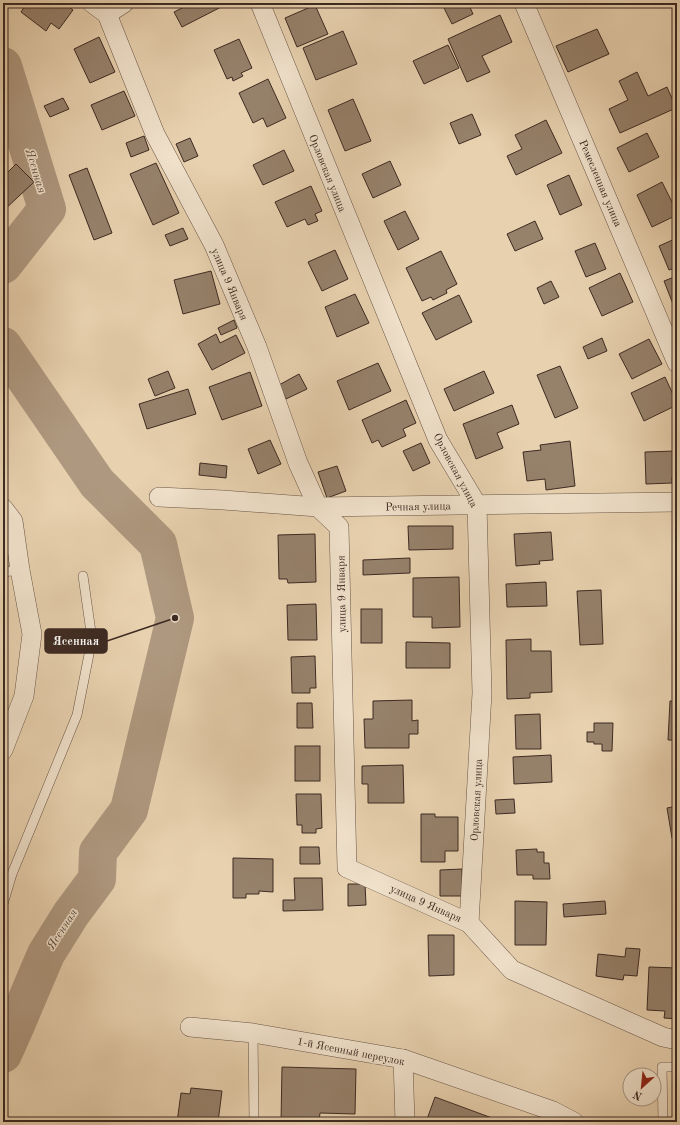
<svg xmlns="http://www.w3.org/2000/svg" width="680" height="1125" font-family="'Old Standard TT',serif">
<rect width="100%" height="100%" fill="#e8d1af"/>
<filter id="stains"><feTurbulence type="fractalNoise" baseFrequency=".005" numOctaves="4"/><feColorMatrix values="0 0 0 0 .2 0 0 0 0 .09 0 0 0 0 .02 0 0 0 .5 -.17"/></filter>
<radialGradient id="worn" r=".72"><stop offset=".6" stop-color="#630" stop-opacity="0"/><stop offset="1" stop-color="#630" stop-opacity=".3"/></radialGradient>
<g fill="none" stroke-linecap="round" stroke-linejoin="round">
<g stroke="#ae987f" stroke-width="38">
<polyline points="3,66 47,209 3,265"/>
<polyline points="3,346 97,483 158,544 175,618 129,810 98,852 97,879 71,914 46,954 15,1027 3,1054"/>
</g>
</g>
<g fill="#96816b" stroke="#3d2a22">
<polygon points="27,3 64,3 73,10 59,29 51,23 46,31 21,12"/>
<polygon points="182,3 229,3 182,27 174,12 184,7"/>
<polygon points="450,3 468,3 473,14 452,24 443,6"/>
<polygon points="315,5 328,34 297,47 285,18"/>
<polygon points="500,15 512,42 482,56 490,72 467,82 448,39"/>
<polygon points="597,29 609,54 568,72 556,46"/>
<polygon points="343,31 357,64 316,80 303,48"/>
<polygon points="99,37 115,72 90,83 74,49"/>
<polygon points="239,39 252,68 241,73 243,76 233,81 232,77 227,79 214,50"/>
<polygon points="448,45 459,68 424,84 413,61"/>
<polygon points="637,72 648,96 667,87 676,108 620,133 609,109 628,100 619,81"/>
<polygon points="268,79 286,118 267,127 263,118 253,123 239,93"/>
<polygon points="124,91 135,116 102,130 91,105"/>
<polygon points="63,98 69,109 50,117 44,106"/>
<polygon points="353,99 371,141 345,151 328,110"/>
<polygon points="472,114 481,135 459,144 450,123"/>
<polygon points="546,120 562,153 516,175 507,156 522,149 515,135"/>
<polygon points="647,133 659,157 629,172 617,148"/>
<polygon points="144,136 149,150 131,157 126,143"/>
<polygon points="190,138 198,156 184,162 176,144"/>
<polygon points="284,150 294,171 263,185 253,165"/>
<polygon points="390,161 401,185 373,198 362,174"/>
<polygon points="156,163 179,213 153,225 130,174"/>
<polygon points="16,164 34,182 3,211 3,177"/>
<polygon points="87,168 112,233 94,240 69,175"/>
<polygon points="569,175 582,205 560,215 547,185"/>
<polygon points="662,182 677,212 677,215 652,227 637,195"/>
<polygon points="311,186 322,211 315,214 318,221 308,225 305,219 287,227 275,202"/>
<polygon points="405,211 419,239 398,250 384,221"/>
<polygon points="535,221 543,239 515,251 507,234"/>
<polygon points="183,228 188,239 170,246 165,235"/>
<polygon points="677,238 677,267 669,270 659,246"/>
<polygon points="595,243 606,269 586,277 575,251"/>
<polygon points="335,250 348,279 322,291 308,262"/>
<polygon points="441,251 457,284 446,290 447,293 433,300 431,297 422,301 406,268"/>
<polygon points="211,271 220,304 183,314 174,280"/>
<polygon points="620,273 633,302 602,316 589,288"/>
<polygon points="677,276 677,303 673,304 664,281"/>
<polygon points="551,281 559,297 544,304 537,288"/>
<polygon points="355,294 369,323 337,337 325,307"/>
<polygon points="459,295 472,322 436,340 422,313"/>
<polygon points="234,320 237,328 221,335 218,328"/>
<polygon points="216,334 220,343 236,335 245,353 212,370 198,344"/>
<polygon points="602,338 607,351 588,359 583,347"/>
<polygon points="649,339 662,364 632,379 619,354"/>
<polygon points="378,363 391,391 349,410 337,381"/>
<polygon points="560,366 578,408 555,418 537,375"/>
<polygon points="168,371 175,388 155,396 148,379"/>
<polygon points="484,371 494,393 454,411 444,389"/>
<polygon points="250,372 262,406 222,420 209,387"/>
<polygon points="299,374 307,389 286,399 279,385"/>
<polygon points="665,377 677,403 677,405 644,421 631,393"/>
<polygon points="188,389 196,414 147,429 139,404"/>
<polygon points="406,400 416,423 403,429 406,436 382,447 378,440 372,443 362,420"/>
<polygon points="512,405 519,424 497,433 503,448 476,459 463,424"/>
<polygon points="270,440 281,464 258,474 248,449"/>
<polygon points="570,441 575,486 546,490 545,479 527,481 523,452 541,450 540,445"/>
<polygon points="421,443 430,463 413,471 403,451"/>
<polygon points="676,448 677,448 677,477 672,477 672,483 646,484 645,452 676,451"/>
<polygon points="200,463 227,466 226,478 199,475"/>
<polygon points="337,466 346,491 327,498 318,472"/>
<polygon points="408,526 453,526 453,549 409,550"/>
<rect x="674" y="528" width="3" height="35"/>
<polygon points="551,532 553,560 539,561 540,564 516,566 514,534"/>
<polygon points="315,534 316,582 288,583 287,579 279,579 278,535"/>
<polygon points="410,558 410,573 363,575 363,560"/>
<polygon points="459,577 460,627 432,628 432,617 413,617 413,578"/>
<polygon points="546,582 547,606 507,607 506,584"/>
<polygon points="601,590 603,644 580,645 577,591"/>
<polygon points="316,604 317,640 288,640 287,605"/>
<rect x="361" y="609" width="21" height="34"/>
<polygon points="531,639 531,651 551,651 552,692 530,693 530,698 507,699 506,640"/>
<polygon points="406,642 450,643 450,668 406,668"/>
<polygon points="315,656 316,688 310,688 310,693 292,693 291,657"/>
<polygon points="412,700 412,721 418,720 418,734 409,734 409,748 365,748 364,719 373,719 373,701"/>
<polygon points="670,701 677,701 677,740 668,740"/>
<polygon points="297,703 312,703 313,728 297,728"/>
<polygon points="540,714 541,749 516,749 515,715"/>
<polygon points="594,723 613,723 612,751 602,751 602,744 594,744 594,742 587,742 587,732 594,732"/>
<rect x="295" y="746" width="25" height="35"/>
<polygon points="675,749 677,749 677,774 674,774"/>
<polygon points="551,755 552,782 514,784 513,757"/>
<polygon points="403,765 404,803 368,803 368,784 362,784 362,766"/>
<polygon points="296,794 321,794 322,828 316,829 316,833 302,833 302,825 297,825"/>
<polygon points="514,799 515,813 496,814 495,800"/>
<polygon points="677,806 677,837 672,838 667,808"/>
<polygon points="421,814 435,814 435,817 458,817 458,851 445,851 445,862 421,862"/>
<polygon points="300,847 319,847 320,864 300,864"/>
<polygon points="537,849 537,852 544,852 544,863 549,863 550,879 533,879 533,875 517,875 516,850"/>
<polygon points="233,858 273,859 273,892 259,891 259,894 246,894 246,898 233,898"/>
<polygon points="462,869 462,896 440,896 440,870"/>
<polygon points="294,878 322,878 323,910 283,911 283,900 295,900"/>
<polygon points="348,884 365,884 366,905 348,906"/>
<polygon points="515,901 547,902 546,945 515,945"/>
<polygon points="605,901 606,914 564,917 563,904"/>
<polygon points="428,935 454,935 454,975 429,976"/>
<polygon points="626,948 640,949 637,976 624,975 623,980 596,976 598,954 625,957"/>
<polygon points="649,967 677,968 677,1019 664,1018 665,1011 647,1010"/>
<polygon points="282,1067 356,1069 355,1114 320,1113 319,1122 281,1122"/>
<polygon points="191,1088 222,1091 218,1122 177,1122 181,1093 190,1094"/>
<polygon points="435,1097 503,1122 426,1122"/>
</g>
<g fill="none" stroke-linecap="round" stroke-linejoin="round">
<g stroke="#685445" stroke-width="10">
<g id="service">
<polyline points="3,572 20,570"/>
<polyline points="3,904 12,874 77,715 92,639 83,576"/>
<polyline points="253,1033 254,1122"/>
<polyline points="663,1122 662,1067 677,1067"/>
</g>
</g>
<g stroke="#685445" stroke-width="20">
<g id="minor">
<polyline points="92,3 107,14 155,134 214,245 257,347 298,463 318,507 339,527 347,868 469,923 512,970 663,1037 677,1040"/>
<polyline points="260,3 438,440 477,505 482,693 469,923"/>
<polyline points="524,3 677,363"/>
<polyline points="107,14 124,3"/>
<polyline points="159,497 223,500 318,507 677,502"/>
<polyline points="3,508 13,521 20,570 32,634 24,696 3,750"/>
<polyline points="190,1027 253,1033 403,1059 553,1111 574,1122"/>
<polyline points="403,1059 405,1122"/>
</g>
</g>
<use href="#service" stroke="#f0e1cb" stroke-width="9"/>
<use href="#minor" stroke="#f0e1cb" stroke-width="19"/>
</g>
<g text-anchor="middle" stroke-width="3" stroke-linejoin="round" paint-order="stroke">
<g font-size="11" fill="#3d2a22" stroke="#f0e1cb">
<text transform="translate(328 173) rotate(68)" y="4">Орловская улица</text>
<text transform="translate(601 183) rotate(67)" y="4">Ремесленная улица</text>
<text transform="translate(230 284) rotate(67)" y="4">улица 9 Января</text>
<text transform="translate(456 470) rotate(62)" y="4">Орловская улица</text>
<text transform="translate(418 506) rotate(-1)" y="4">Речная улица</text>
<text transform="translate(341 594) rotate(-91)" y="4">улица 9 Января</text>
<text transform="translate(476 800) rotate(-87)" y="4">Орловская улица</text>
<text transform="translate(426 903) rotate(24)" y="4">улица 9 Января</text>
<text transform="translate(351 1051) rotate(11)" y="4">1-й Ясенный переулок</text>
</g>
<g font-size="12" font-style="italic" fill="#594639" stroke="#f0e1cb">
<text transform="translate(36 171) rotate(73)" y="4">Ясенная</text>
<text transform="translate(62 929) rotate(-57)" y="4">Ясенная</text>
</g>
</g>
<path fill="none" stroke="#3d2a22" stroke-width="1.5" d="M175 618L107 641"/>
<circle fill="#3d2a22" stroke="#f0e1cb" stroke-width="1.5" cx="175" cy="618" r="4"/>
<rect fill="#3d2a22" stroke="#3d2a22" stroke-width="1.5" x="45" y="629" width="62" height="24" rx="4"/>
<g font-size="12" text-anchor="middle" font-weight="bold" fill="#fff">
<text x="76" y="645">Ясенная</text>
</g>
<rect width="680" height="1125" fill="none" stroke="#e8d1af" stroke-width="16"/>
<rect x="4" y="4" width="672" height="1117" fill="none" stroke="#3d2a22" stroke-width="2"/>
<rect x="8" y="8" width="664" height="1109" fill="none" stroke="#3d2a22"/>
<g transform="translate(642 1087) rotate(207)"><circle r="19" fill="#f0e1cb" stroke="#a89887"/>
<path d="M0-3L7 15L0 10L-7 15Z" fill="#8f2418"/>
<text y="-6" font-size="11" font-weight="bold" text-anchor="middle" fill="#3d2a22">N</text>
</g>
<rect width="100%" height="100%" filter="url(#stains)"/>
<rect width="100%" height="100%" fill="url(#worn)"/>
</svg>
